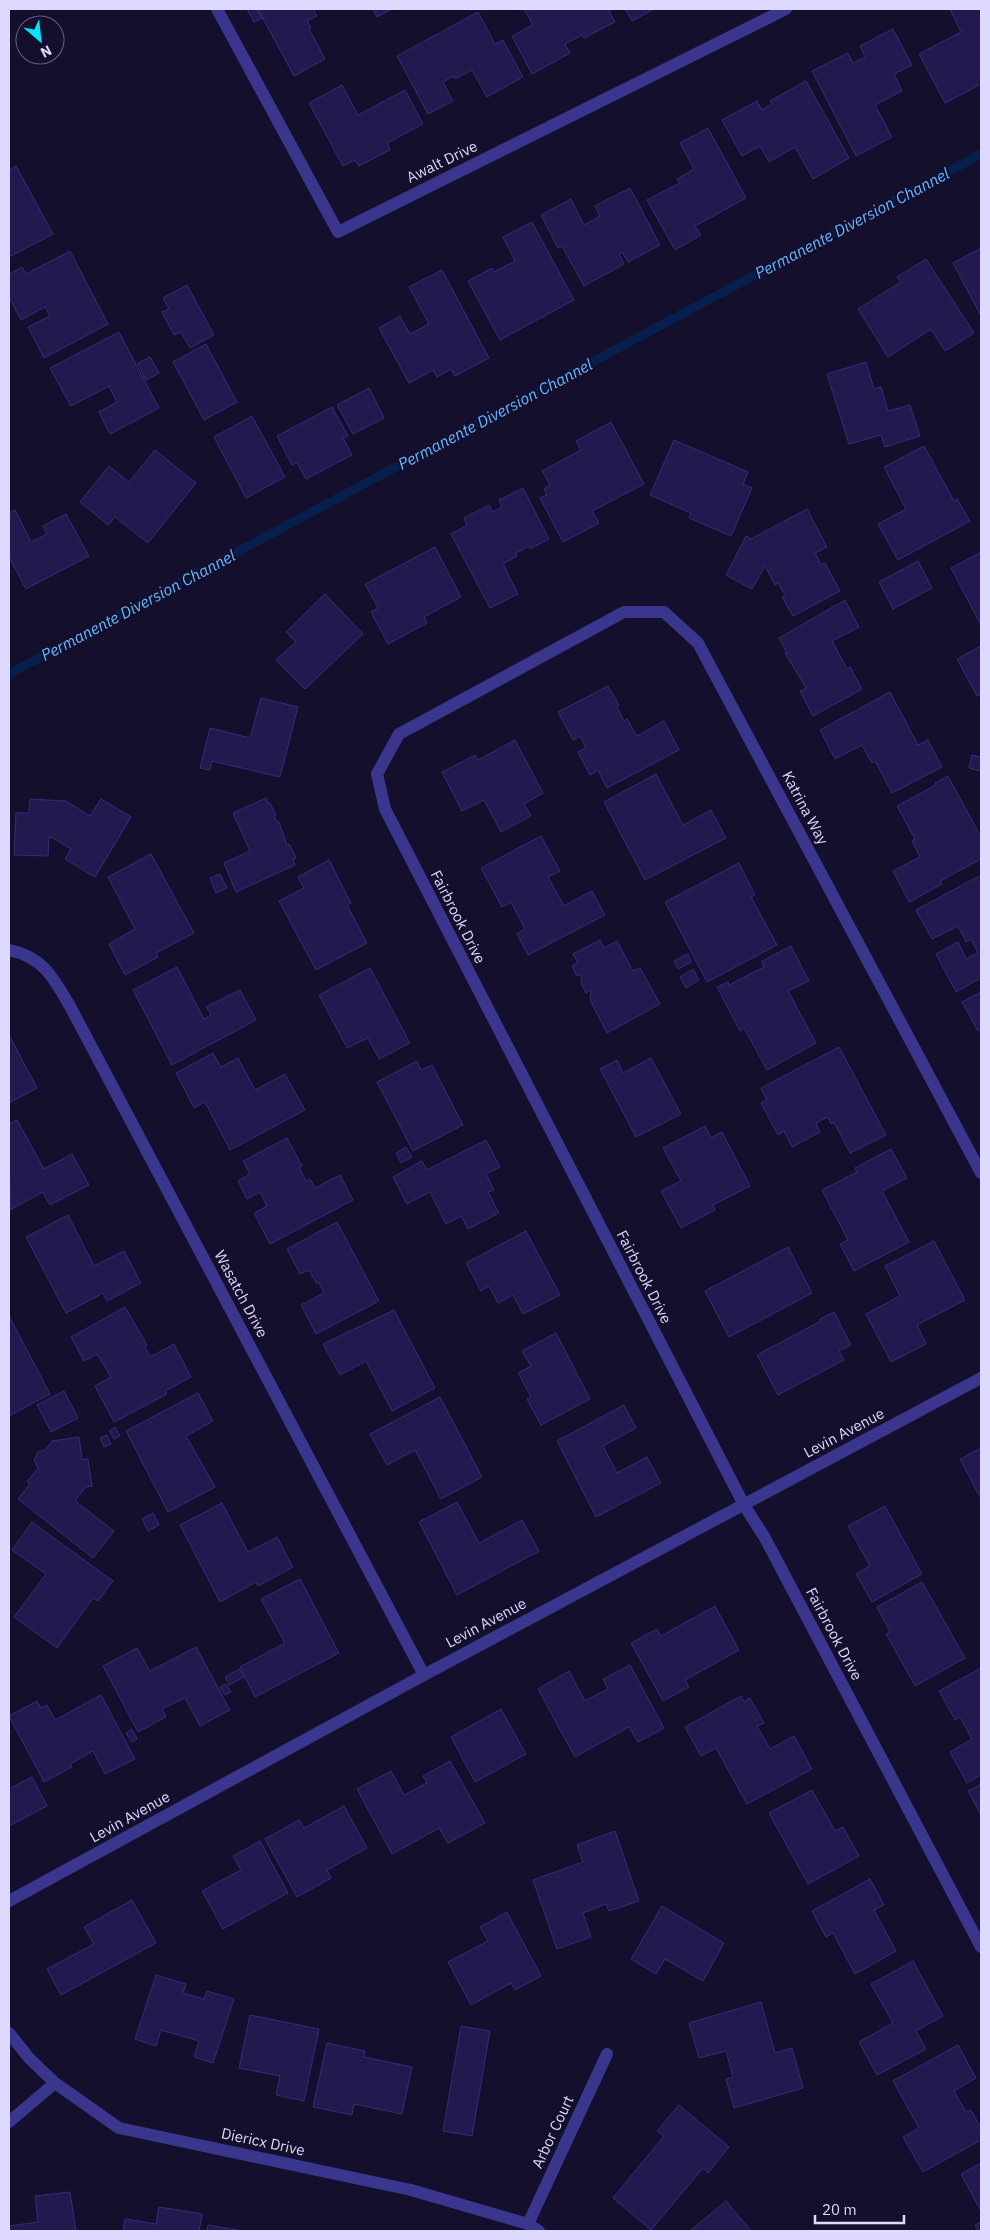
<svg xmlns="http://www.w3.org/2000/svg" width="990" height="2240" font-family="'IBM Plex Sans',sans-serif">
<rect width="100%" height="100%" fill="#140f2c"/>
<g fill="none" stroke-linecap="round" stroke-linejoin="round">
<polyline stroke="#061f4d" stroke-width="9" points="9,674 981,154"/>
</g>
<g fill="#24194e" stroke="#3a297c">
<polygon points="247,9 256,9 262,18 254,22"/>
<polygon points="258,9 313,9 317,16 307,21 311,28 309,29 325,59 294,76"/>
<polygon points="373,9 392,9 377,17"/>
<polygon points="524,9 608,9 615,22 584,38 582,35 565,44 570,53 532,74 512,36 533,25"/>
<polygon points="625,9 654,9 632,21"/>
<polygon points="950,9 981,9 981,84 945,103 919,54 961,32"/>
<polygon points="478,12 495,44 503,40 523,77 487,97 472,70 455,79 454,76 443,82 453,101 428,114 397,56"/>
<polygon points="893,29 912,65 894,74 902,91 875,105 892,137 856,156 812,71 848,53 853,63 865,57 860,46"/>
<polygon points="806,81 849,158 813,179 795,147 769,162 760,146 742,156 722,120 757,101 762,110 772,104 770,101"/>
<polygon points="342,85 358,115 405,90 423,124 387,143 390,150 359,166 355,160 343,166 309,103"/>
<polygon points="708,128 746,198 695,226 701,235 675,250 647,200 680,183 677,179 694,169 680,143"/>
<polygon points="16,166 53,234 9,257 9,170"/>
<polygon points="630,188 660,245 628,262 622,252 619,254 624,264 584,286 562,246 558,248 541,215 571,199 584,225 600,216 595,206"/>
<polygon points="532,222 574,300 500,340 468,281 492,268 494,272 515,261 503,237"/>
<polygon points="981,248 981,316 953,263"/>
<polygon points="70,251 108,324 44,358 28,327 50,316 45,307 21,320 9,297 9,274 22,267 26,274"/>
<polygon points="926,259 974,333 945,351 931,329 888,357 858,309 901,282 897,277"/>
<polygon points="442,270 489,358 455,376 451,369 437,377 433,370 409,383 379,328 400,316 410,334 429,324 409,287"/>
<polygon points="187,285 214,335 190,348 181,332 174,335 162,312 169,309 163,298"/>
<polygon points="119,332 159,408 110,434 99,412 117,402 109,386 71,406 50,368"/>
<polygon points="206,344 237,402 204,420 173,362"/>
<polygon points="150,357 159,373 146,380 138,363"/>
<polygon points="866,362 874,389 881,387 888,411 910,405 920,436 885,447 881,435 849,444 827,374"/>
<polygon points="369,388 384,418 353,434 337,405"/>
<polygon points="332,407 348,436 343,438 352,455 306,479 297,463 292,465 277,436"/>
<polygon points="252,416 285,477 246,498 214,437"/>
<polygon points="611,422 644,484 592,511 599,523 563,542 540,498 547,495 544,489 550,485 542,471 581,450 576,441"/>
<polygon points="674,440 748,472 743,484 752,488 731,536 689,518 691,513 650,495"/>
<polygon points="924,446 954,501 957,499 970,521 898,560 878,524 906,509 884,467"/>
<polygon points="155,450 196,483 148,543 115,517 108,525 80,502 109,466 129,482"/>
<polygon points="523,488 549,539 530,549 529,546 516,553 517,556 503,564 518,594 490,608 451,534 467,525 464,518 489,505 493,512 502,507 499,500"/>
<polygon points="807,509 827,547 815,553 821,565 825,563 840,591 793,616 782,597 785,595 778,583 775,585 765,566 752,589 726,575 746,536 751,539"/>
<polygon points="15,510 31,542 47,534 43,526 66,514 89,556 26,589 9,557 9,513"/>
<polygon points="435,547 461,597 424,617 427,623 388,644 371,612 378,608 365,584"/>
<polygon points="981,552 981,625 951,568"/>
<polygon points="918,561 932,588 893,609 879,582"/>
<polygon points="325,594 363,634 305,689 276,660 296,642 286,632"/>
<polygon points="845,600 859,627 832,641 847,669 850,667 862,689 813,716 800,691 806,688 785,653 787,653 779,638"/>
<polygon points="981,646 981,694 977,696 957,659"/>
<polygon points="608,686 619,705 617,707 624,721 627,719 637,736 664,721 679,750 607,788 598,770 590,775 578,752 586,748 580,736 573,740 558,712"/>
<polygon points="890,692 918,745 928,740 942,767 892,793 875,761 872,763 862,745 835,759 820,730"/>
<polygon points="261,698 298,707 280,777 212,761 210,770 200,768 210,728 250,738"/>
<polygon points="515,740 543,793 524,804 531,816 501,832 484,800 462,811 442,772 475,755 478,760"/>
<polygon points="972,755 981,757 981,771 969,768"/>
<polygon points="656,774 683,825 711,810 726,838 645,880 604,802"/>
<polygon points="948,776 981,837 981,859 940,881 942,884 909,902 893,871 920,857 912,841 915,839 897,806 936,785 935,783"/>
<polygon points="266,798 268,804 270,803 276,815 274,816 277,822 279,822 287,845 289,844 296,858 293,859 295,865 236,892 224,863 250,851 233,813"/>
<polygon points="30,799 66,801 90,816 101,799 131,817 95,877 65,859 71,849 53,838 49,837 48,856 14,855 16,813 29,813"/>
<polygon points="541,836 560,871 548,877 564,906 592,891 605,915 528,955 517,934 525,929 511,902 502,907 481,868"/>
<polygon points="151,854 194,933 156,953 158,957 125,975 109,944 135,929 108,877"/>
<polygon points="329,860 351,903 347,905 367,943 316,970 279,901 304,888 298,877"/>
<polygon points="739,863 755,895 751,897 777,945 707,982 665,902"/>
<polygon points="220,874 227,888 216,893 210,878"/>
<polygon points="981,875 981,978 956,992 936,954 958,942 966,959 978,953 971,939 966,942 958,926 932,939 916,910"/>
<polygon points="600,940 604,948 617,941 633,971 640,968 660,1004 607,1033 590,1000 591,990 586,993 581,983 582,974 577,976 572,966 578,963 573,954"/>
<polygon points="791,946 809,981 788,991 816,1043 767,1070 744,1028 740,1031 717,987 728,982 729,985 764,967 762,961"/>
<polygon points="688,954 691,962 678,969 674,961"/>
<polygon points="177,967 204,1019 211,1015 206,1007 240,990 256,1020 172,1065 133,990"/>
<polygon points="370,968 410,1043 379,1059 368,1038 347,1048 319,995"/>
<polygon points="693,969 699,980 686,988 680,977"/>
<polygon points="981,992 981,1029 978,1031 962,1002"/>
<polygon points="9,1035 37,1088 9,1103"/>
<polygon points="839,1047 886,1135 850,1153 834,1122 831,1124 828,1117 816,1123 820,1132 792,1147 784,1131 778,1135 761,1103 767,1100 761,1088"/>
<polygon points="213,1053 221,1067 238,1058 255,1090 285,1074 305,1110 230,1150 205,1102 194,1108 176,1073"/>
<polygon points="651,1058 681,1114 636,1137 600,1069 617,1060 623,1073"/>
<polygon points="417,1061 421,1070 432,1065 463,1125 413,1151 377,1082"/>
<polygon points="17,1120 44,1169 72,1154 89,1185 50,1205 43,1192 10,1210 9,1124"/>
<polygon points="705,1126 711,1138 722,1132 750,1186 713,1205 715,1210 681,1228 661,1191 681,1181 663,1148"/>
<polygon points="287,1138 302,1166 299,1167 306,1181 310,1179 315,1188 340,1175 353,1200 270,1244 254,1213 267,1206 260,1192 247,1199 238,1181 250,1174 243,1161"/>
<polygon points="486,1140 500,1167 486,1174 494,1190 488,1192 499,1213 468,1229 461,1216 446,1224 430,1192 407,1204 393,1177 422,1161 427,1170"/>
<polygon points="406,1147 412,1157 401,1163 396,1153"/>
<polygon points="891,1149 907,1178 882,1191 909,1242 854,1271 840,1244 848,1240 822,1190 857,1172 855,1168"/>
<polygon points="68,1215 94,1266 124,1251 141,1283 107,1301 103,1293 66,1313 26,1237"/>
<polygon points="337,1222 379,1301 316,1334 301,1305 324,1293 319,1283 317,1284 309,1270 300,1274 287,1249"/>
<polygon points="526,1231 560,1295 523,1314 513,1295 498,1303 489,1286 481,1291 466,1263"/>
<polygon points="934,1241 965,1300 917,1325 926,1344 891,1362 866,1314 900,1296 885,1266"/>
<polygon points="788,1247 812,1293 729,1337 705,1291"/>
<polygon points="125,1307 147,1345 145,1346 150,1357 174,1344 191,1377 165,1391 167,1394 114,1422 95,1386 111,1377 97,1354 84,1361 71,1337"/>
<polygon points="394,1310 435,1388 392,1411 366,1361 340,1375 323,1344"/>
<polygon points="834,1312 851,1345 839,1351 844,1360 778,1395 757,1355 821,1321 820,1319"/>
<polygon points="9,1316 50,1394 9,1416"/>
<polygon points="556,1333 590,1399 541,1425 527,1399 531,1397 518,1373 531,1366 522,1351"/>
<polygon points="64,1391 78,1418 51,1432 37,1405"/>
<polygon points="198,1393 213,1421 186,1436 215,1487 168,1512 126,1431"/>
<polygon points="440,1397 482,1477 441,1499 415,1450 387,1465 370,1434"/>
<polygon points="624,1405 636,1428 603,1446 617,1473 647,1457 661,1483 596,1517 557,1441"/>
<polygon points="115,1427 120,1436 114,1439 109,1431"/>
<polygon points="107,1435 111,1444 104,1447 100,1438"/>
<polygon points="79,1437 82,1460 88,1459 92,1486 86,1487 75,1501 114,1531 93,1558 18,1499 30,1484 27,1482 38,1468 34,1460 38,1452 45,1450 52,1441"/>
<polygon points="981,1448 981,1496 980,1497 960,1459"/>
<polygon points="457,1502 479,1543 522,1520 539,1551 457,1595 419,1522"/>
<polygon points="222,1503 248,1552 277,1537 293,1567 258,1586 256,1582 220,1602 180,1525"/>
<polygon points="885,1506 922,1574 872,1602 856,1574 870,1566 848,1526"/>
<polygon points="153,1513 159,1525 148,1531 142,1519"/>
<polygon points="32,1522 113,1581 98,1601 93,1598 57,1648 14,1617 46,1574 12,1550"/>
<polygon points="300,1579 339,1653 255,1697 240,1667 285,1643 261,1599"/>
<polygon points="922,1582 965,1658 915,1686 886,1634 890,1632 877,1607"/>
<polygon points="715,1606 739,1650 685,1680 689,1687 663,1701 631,1643 657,1629 661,1636"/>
<polygon points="196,1647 230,1710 200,1726 185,1698 162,1709 166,1717 138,1732 103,1666 137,1648 150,1671"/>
<polygon points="630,1665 664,1728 638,1742 629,1727 575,1757 538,1689 569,1671 585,1701 608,1689 603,1679"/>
<polygon points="981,1668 981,1775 967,1783 950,1752 972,1739 960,1717 955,1720 939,1691"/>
<polygon points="239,1669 244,1677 229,1685 225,1677"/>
<polygon points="226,1684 231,1692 225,1695 220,1687"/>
<polygon points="101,1695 135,1759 105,1774 93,1751 70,1764 72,1767 44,1782 9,1716 37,1701 41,1708 47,1705 55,1720"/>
<polygon points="741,1696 744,1702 750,1698 764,1723 757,1726 770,1749 794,1736 812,1769 747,1804 716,1748 701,1756 685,1727"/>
<polygon points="501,1709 526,1754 475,1782 451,1737"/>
<polygon points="132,1729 137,1739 132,1742 126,1733"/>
<polygon points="450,1761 485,1823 448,1843 439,1828 392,1854 357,1789 391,1771 404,1795 427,1783 423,1776"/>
<polygon points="32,1777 47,1806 9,1826 9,1789"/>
<polygon points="981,1784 981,1815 968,1791"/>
<polygon points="812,1790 835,1831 843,1827 859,1856 808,1884 769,1813"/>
<polygon points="344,1806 367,1848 327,1870 331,1878 297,1897 265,1839 299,1820 304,1828"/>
<polygon points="615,1831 639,1901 609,1911 606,1904 583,1913 591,1937 557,1949 533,1880 583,1862 577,1845"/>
<polygon points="260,1841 288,1893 223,1929 202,1891 241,1870 233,1856"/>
<polygon points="870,1879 884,1905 874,1910 896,1951 855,1974 833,1933 826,1937 812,1911"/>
<polygon points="132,1900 156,1943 61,1995 47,1969 94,1944 84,1927"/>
<polygon points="662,1906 724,1943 703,1981 665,1959 656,1974 631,1959"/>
<polygon points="507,1912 541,1976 515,1990 511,1983 471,2005 448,1962 488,1941 480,1927"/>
<polygon points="913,1961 943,2016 916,2031 926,2049 877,2075 859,2042 893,2023 871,1984"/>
<polygon points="156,1975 186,1984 183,1993 204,1999 207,1991 234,1999 213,2063 194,2057 199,2041 161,2030 156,2046 135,2039"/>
<polygon points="761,2002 775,2053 792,2048 803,2088 734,2108 726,2079 733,2077 726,2051 699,2058 689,2023"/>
<polygon points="250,2015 319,2029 304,2101 276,2095 280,2076 239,2068"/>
<polygon points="461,2026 490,2031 472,2136 443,2131"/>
<polygon points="327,2043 365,2051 364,2057 412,2067 402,2114 354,2104 352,2115 313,2107"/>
<polygon points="958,2045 976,2078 954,2091 966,2112 971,2110 981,2128 981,2140 923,2172 903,2137 919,2128 893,2081"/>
<polygon points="679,2105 729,2147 708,2173 703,2168 651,2230 613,2198 664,2136 657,2131"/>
<polygon points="981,2163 981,2211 961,2174"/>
<polygon points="70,2192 76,2231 9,2231 9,2226 38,2222 35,2196"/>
<polygon points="726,2201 751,2231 690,2231"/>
<polygon points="159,2207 202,2214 199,2231 123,2231 125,2219 156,2224"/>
<polygon points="981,2222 981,2231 978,2231 975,2225"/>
<polygon points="208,2225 243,2231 207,2231"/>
</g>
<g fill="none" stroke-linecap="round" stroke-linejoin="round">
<g stroke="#3a368e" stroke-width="12">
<polyline points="217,9 338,232 786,9"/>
<path d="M9 950C44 957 54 979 71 1008L424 1675"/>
<polyline points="981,1173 698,643 664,612 624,612 399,734 377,774 385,809 744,1505 765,1538 981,1947"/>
<polyline points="9,1901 424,1675 981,1378"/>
<polyline points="9,2033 29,2058 55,2083 119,2128 411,2190 528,2224 539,2231"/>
<polyline points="9,2122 55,2083"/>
<polyline points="528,2224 607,2054"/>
</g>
</g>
<g text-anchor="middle" stroke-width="4.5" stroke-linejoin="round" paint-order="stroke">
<g font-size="15" fill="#ded9ff" stroke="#140f2c">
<text transform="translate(442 162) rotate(-26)" y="5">Awalt Drive</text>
<text transform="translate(805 808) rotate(62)" y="5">Katrina Way</text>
<text transform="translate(458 917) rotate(63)" y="5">Fairbrook Drive</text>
<text transform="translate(644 1277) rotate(63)" y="5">Fairbrook Drive</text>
<text transform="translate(241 1294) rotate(62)" y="5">Wasatch Drive</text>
<text transform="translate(844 1433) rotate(-28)" y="5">Levin Avenue</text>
<text transform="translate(486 1623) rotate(-28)" y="5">Levin Avenue</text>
<text transform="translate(834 1634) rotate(62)" y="5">Fairbrook Drive</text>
<text transform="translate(130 1817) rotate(-29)" y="5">Levin Avenue</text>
<text transform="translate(553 2132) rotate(-65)" y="5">Arbor Court</text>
<text transform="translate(263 2142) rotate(12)" y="5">Diericx Drive</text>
</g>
<g font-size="16" font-style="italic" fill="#67b7ff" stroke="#140f2c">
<text transform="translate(852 223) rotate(-28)" y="6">Permanente Diversion Channel</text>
<text transform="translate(495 414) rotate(-28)" y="6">Permanente Diversion Channel</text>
<text transform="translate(138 605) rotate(-28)" y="6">Permanente Diversion Channel</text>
</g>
</g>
<rect width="990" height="2240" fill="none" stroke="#ded9ff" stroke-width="20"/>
<g transform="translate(40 40) rotate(152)"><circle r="24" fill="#140f2c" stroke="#656080"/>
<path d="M0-4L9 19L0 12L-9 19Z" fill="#05e3ff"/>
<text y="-8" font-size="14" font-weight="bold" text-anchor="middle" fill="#ded9ff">N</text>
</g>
<path d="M815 2215v8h89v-8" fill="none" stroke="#ded9ff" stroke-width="2.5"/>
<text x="822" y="2215" font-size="15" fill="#ded9ff" stroke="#140f2c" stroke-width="4" paint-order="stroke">20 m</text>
</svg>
